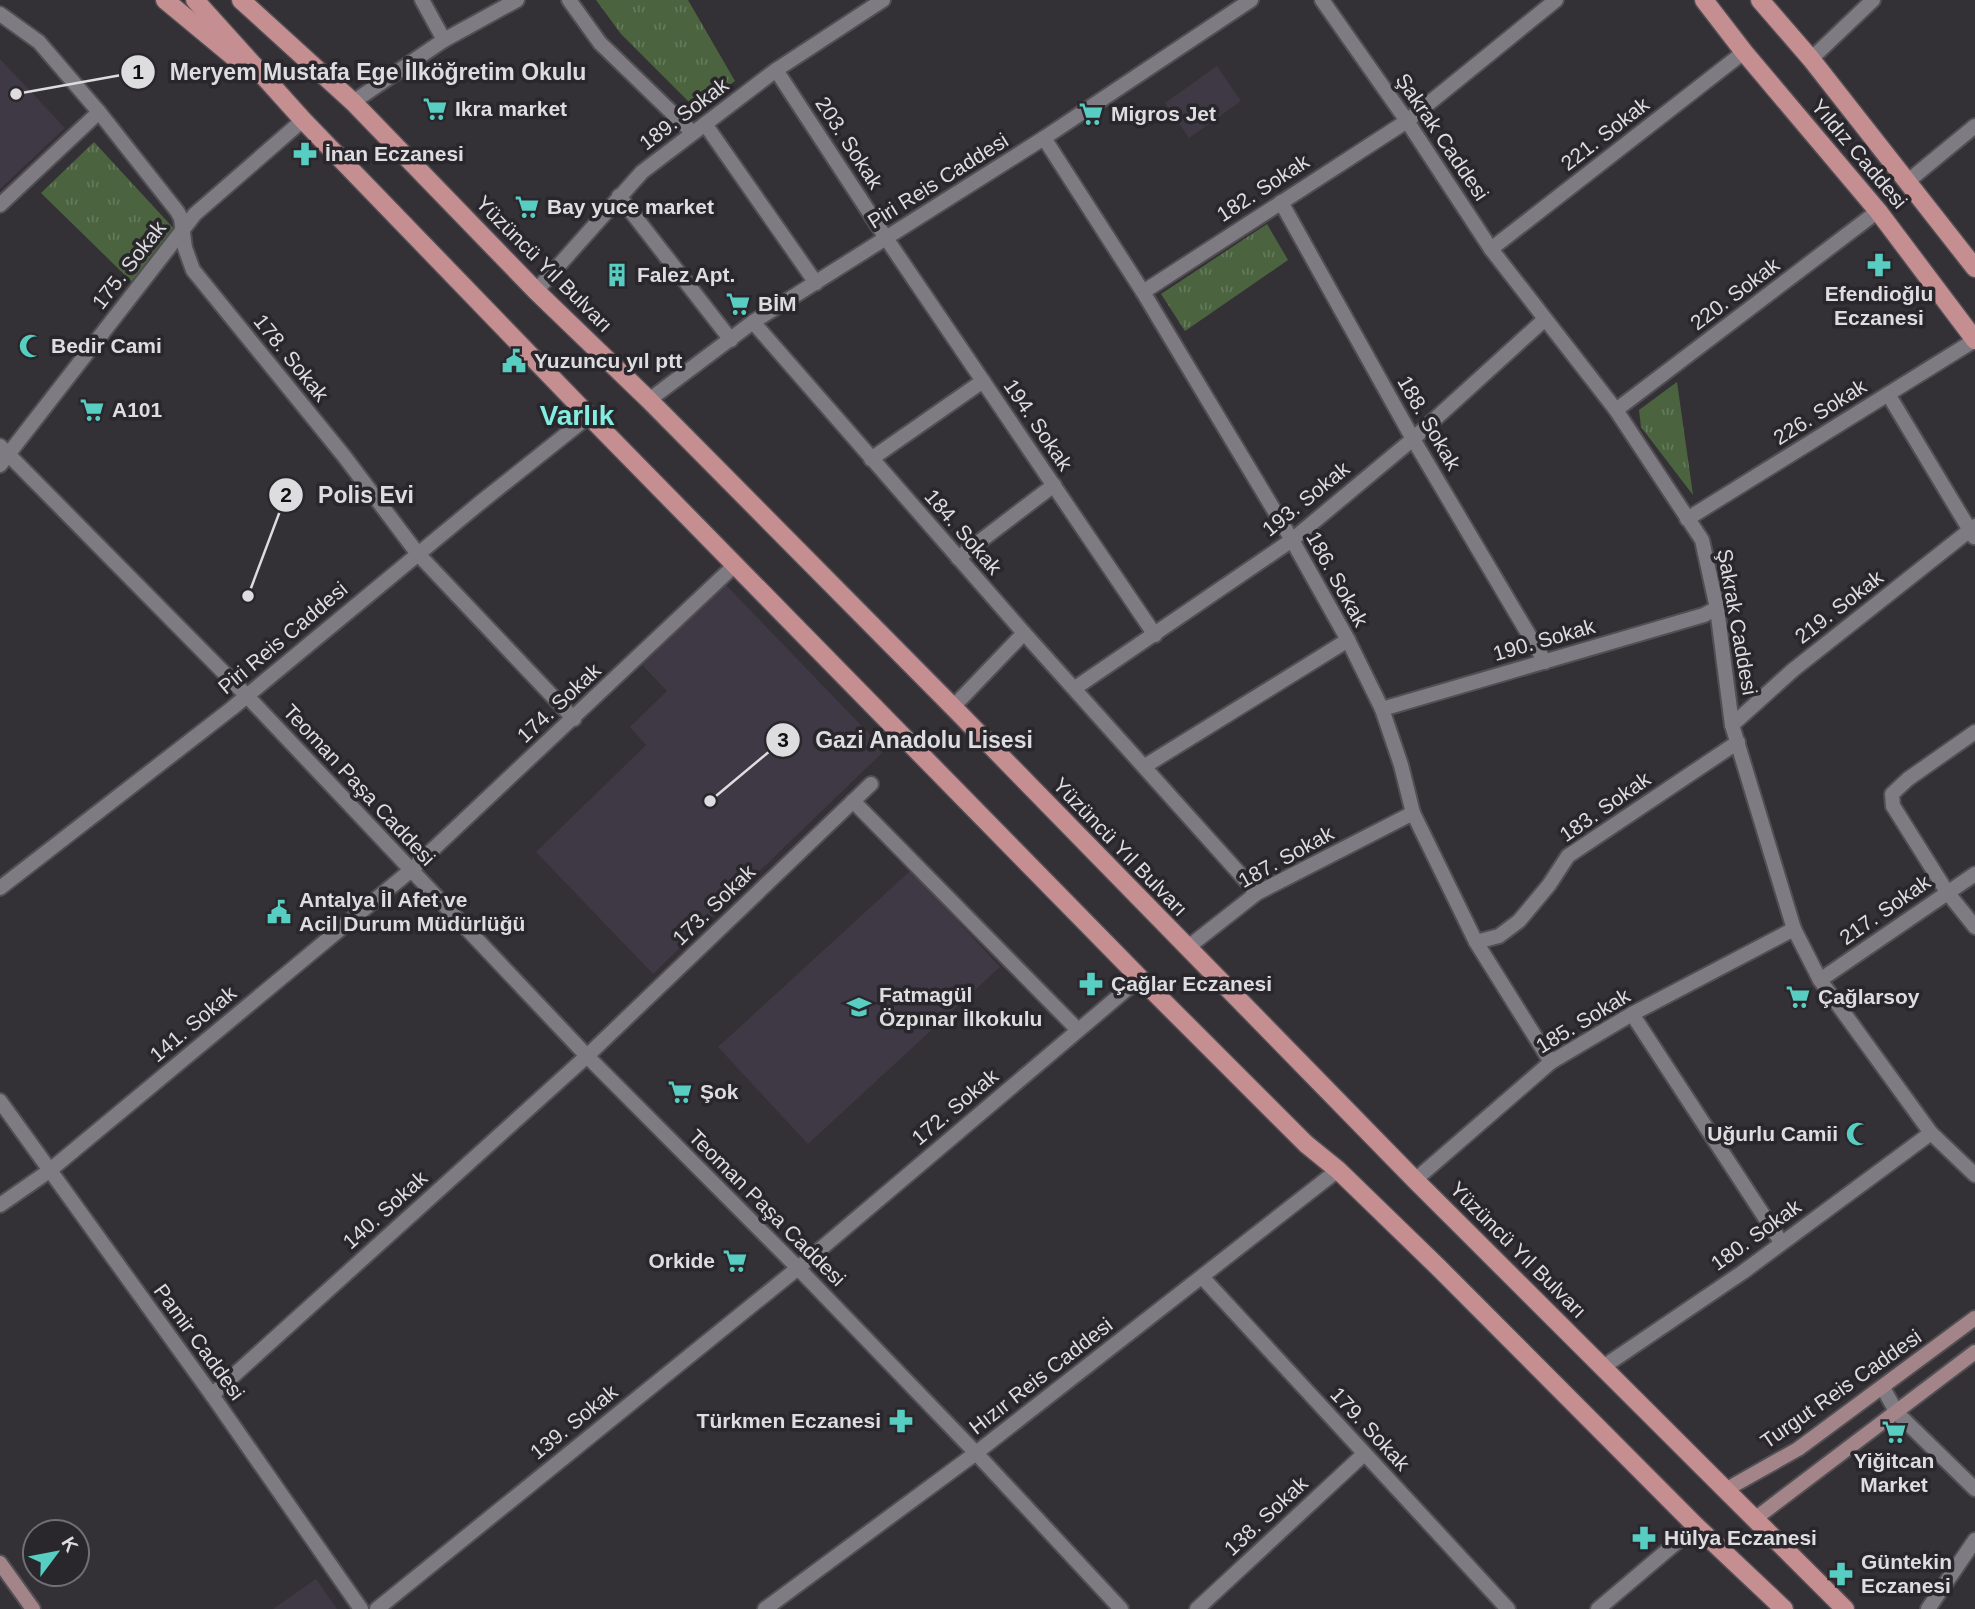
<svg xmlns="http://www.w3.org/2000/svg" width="1975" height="1609" font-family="Helvetica,sans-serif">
<defs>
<pattern id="park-tufts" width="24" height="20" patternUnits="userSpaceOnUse" patternTransform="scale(1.75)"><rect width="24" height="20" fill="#4b643f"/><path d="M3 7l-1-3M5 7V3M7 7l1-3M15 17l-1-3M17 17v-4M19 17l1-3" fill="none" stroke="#647a5a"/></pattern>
</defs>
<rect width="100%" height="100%" fill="#333036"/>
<g fill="#3e3944">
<polygon points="0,59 65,128 0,189"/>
<polygon points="1217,66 1241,101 1189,138 1165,103"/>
<polygon points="725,584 885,750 653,974 536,852 646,745 630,727 667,691 642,665"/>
<polygon points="911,870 1000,967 808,1144 718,1047"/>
<polygon points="316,1579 337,1609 273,1609"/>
</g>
<g fill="url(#park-tufts)">
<polygon points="596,0 688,0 735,81 696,109 621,34"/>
<polygon points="94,142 177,232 132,282 41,193"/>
<polygon points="1267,224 1288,260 1185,331 1161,294"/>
<polygon points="1677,382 1693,495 1641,427 1639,410"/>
</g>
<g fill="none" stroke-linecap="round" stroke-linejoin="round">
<g stroke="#514f53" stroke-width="18">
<g id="minor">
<polyline points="422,0 444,40"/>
<polyline points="569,0 600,43 693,133"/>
<polyline points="0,14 39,42 99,112 177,211 181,218 185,248 193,270 344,456 418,554 574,719"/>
<polyline points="1811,59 1873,0"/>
<polyline points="776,70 886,238 1155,635"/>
<polyline points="353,102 444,40 517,0"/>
<polyline points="705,124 816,283"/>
<polyline points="1044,138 1143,292 1292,540 1348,640 1382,709 1401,765 1413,813 1476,942 1551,1062"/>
<polyline points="1907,182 1975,126"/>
<polyline points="619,196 731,340"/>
<polyline points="1281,202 1413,439 1545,662"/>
<polyline points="0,205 99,112"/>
<polyline points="1491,249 1744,52"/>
<polyline points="536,291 642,172 776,70 883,0"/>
<polyline points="1143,292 1407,121 1556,0"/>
<polyline points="753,322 1024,633 1257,893"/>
<polyline points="1888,394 1974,537"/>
<polyline points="1616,410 1878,211"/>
<polyline points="871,459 983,381"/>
<polyline points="0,465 195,214 303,120"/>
<polyline points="1687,519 1975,340"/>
<polyline points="958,558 1054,485"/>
<polyline points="1075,688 1292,540 1413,439 1545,319"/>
<polyline points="953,707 1024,633"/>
<polyline points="1382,709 1704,615 1717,608"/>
<polyline points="1732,725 1793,670 1975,526"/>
<polyline points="1975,732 1908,779 1892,794 1893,806 1947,892 1975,927"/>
<polyline points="1145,766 1348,640"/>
<polyline points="853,801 1078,1030"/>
<polyline points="1476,942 1499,936 1519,921 1549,885 1568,856 1738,742"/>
<polyline points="1187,948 1257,893 1413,813"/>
<polyline points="1820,980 1975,874"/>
<polyline points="1632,1014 1781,1242"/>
<polyline points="1415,1180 1551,1062 1632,1014 1794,929"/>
<polyline points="0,1205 49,1171 410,871 735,565"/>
<polyline points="1202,1277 1508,1609"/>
<polyline points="1603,1367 1743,1272 1931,1133"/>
<polyline points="1883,1388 1897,1413 1975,1489"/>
<polyline points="212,1395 587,1056 871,784"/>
<polyline points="377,1609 798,1268 1140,978"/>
<polyline points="765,1609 976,1453 1338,1170"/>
<polyline points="1197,1609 1364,1454"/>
<polyline points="1928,1609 1975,1540"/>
</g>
</g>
<g stroke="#514f53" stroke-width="18">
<g id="tertiary">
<polyline points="1322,0 1407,121 1491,249 1616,410 1702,540 1717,608 1732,725 1794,929 1820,980 1931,1133 1975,1175"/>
<polyline points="649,400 753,322 1044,138 1251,0"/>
<polyline points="0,446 247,696 587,1056 798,1268 976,1453 1121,1609"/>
<polyline points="0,888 231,709 481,502 589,416"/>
<polyline points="0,1101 212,1395 361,1609"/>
<polyline points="1598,1609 1696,1526"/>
</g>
</g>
<g stroke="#514f53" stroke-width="18">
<g id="secondary">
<polyline points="1727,1489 1798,1449 1975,1318"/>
<polyline points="1756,1518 1975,1352"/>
<polyline points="0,1563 33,1609"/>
</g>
</g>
<g stroke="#514f53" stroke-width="21">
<g id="primary">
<polyline points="165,0 235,58"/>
<polyline points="195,0 303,120 589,416 1140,978 1306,1144 1338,1170 1439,1268 1696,1526 1784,1609"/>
<polyline points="241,0 353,102 536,291 649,400 953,707 1415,1180 1845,1609"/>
<polyline points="1704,0 1744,52 1878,211 1975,340"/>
<polyline points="1760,0 1811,59 1975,268"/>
</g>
</g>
<use href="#minor" stroke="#7e7b82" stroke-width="14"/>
<use href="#tertiary" stroke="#7e7b82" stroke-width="14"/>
<use href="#secondary" stroke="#a28489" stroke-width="14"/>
<use href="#primary" stroke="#c58e90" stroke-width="18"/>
</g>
<defs>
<g id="supermarket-bare" transform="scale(1.89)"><path d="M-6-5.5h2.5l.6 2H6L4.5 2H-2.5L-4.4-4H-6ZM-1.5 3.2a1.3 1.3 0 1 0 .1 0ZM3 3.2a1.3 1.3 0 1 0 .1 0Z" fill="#57cec1" stroke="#29262c" stroke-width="2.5" paint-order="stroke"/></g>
<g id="pharmacy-bare" transform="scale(1.89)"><path d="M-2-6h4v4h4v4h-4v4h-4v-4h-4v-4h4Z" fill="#57cec1" stroke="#29262c" stroke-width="2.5" paint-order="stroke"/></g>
<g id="building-bare" transform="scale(1.89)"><path d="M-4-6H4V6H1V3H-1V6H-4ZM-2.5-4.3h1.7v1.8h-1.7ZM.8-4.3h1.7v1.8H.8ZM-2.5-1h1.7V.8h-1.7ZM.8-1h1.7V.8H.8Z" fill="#57cec1" stroke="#29262c" stroke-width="2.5" paint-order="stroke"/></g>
<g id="mosque-bare" transform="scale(1.89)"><path d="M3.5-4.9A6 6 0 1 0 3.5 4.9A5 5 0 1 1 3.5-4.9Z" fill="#57cec1" stroke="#29262c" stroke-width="2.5" paint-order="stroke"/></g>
<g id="civic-bare" transform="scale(1.89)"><path d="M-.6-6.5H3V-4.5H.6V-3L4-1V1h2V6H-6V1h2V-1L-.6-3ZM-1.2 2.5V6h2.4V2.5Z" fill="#57cec1" stroke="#29262c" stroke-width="2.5" paint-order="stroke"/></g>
<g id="school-bare" transform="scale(1.89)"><path d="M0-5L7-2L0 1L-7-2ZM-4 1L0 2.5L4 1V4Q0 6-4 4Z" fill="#57cec1" stroke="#29262c" stroke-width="2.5" paint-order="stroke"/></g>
</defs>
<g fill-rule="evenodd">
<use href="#supermarket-bare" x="435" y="109"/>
<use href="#supermarket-bare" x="1091" y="114"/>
<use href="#pharmacy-bare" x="305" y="154"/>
<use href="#supermarket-bare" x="527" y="207"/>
<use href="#pharmacy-bare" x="1879" y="265"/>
<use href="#building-bare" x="617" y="275"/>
<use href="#supermarket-bare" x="738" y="304"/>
<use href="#mosque-bare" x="31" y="346"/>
<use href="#civic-bare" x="514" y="361"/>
<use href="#supermarket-bare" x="92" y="410"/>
<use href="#civic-bare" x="279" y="912"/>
<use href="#pharmacy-bare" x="1091" y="984"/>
<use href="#supermarket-bare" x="1798" y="997"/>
<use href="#school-bare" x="859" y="1007"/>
<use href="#supermarket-bare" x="680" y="1092"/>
<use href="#mosque-bare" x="1858" y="1134"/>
<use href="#supermarket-bare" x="735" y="1261"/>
<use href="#pharmacy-bare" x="901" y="1421"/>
<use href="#supermarket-bare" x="1894" y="1432"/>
<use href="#pharmacy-bare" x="1644" y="1538"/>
<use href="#pharmacy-bare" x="1841" y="1574"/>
</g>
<g text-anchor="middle" stroke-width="7" stroke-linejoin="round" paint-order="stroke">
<g font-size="21" font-weight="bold" fill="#dddcdf" stroke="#29262c" text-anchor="start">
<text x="455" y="116">Ikra market</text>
<text x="1111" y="121">Migros Jet</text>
<text x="325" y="161">İnan Eczanesi</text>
<text x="547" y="214">Bay yuce market</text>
<text x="637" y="282">Falez Apt.</text>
<text x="1879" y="301" text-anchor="middle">Efendioğlu<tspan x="1879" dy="24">Eczanesi</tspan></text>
<text x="758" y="311">BİM</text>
<text x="51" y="353">Bedir Cami</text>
<text x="534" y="368">Yuzuncu yıl ptt</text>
<text x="112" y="417">A101</text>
<text x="299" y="907">Antalya İl Afet ve<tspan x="299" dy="24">Acil Durum Müdürlüğü</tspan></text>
<text x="1111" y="991">Çağlar Eczanesi</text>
<text x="879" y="1002">Fatmagül<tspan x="879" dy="24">Özpınar İlkokulu</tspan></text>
<text x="1818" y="1004">Çağlarsoy</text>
<text x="700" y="1099">Şok</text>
<text x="1838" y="1141" text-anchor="end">Uğurlu Camii</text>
<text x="715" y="1268" text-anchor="end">Orkide</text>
<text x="881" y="1428" text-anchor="end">Türkmen Eczanesi</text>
<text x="1894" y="1468" text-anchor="middle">Yiğitcan<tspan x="1894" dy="24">Market</tspan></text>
<text x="1664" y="1545">Hülya Eczanesi</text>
<text x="1861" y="1569">Güntekin<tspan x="1861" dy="24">Eczanesi</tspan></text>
</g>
<g font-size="21" fill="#dddcdf" stroke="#29262c">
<text transform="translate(684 114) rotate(-37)" y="7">189. Sokak</text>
<text transform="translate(1605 134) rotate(-38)" y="7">221. Sokak</text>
<text transform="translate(1442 137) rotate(56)" y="7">Şakrak Caddesi</text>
<text transform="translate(849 143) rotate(57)" y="7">203. Sokak</text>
<text transform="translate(1859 154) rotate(50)" y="7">Yıldız Caddesi</text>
<text transform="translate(938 181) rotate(-32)" y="7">Piri Reis Caddesi</text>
<text transform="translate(1263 188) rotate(-33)" y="7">182. Sokak</text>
<text transform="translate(544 264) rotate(45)" y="7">Yüzüncü Yıl Bulvarı</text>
<text transform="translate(129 265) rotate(-52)" y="7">175. Sokak</text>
<text transform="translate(1735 294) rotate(-37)" y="7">220. Sokak</text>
<text transform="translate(291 358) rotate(51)" y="7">178. Sokak</text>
<text transform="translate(1820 412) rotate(-32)" y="7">226. Sokak</text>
<text transform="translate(1429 423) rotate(60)" y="7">188. Sokak</text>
<text transform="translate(1038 425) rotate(56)" y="7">194. Sokak</text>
<text transform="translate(1306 499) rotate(-39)" y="7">193. Sokak</text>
<text transform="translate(963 532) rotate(49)" y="7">184. Sokak</text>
<text transform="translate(1337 579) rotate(61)" y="7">186. Sokak</text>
<text transform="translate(1839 607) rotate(-38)" y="7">219. Sokak</text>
<text transform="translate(1737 622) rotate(80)" y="7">Şakrak Caddesi</text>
<text transform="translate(283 638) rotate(-40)" y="7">Piri Reis Caddesi</text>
<text transform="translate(1544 640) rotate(-16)" y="7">190. Sokak</text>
<text transform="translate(559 703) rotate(-43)" y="7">174. Sokak</text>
<text transform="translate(359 785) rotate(47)" y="7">Teoman Paşa Caddesi</text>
<text transform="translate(1605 807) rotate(-35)" y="7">183. Sokak</text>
<text transform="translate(1120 847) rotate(46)" y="7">Yüzüncü Yıl Bulvarı</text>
<text transform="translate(1286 857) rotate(-29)" y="7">187. Sokak</text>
<text transform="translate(714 905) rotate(-44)" y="7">173. Sokak</text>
<text transform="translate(1885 910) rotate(-35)" y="7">217. Sokak</text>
<text transform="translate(1583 1021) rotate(-31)" y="7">185. Sokak</text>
<text transform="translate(193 1024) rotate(-40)" y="7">141. Sokak</text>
<text transform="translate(955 1107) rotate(-40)" y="7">172. Sokak</text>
<text transform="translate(767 1208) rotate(45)" y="7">Teoman Paşa Caddesi</text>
<text transform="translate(385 1210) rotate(-42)" y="7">140. Sokak</text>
<text transform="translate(1756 1235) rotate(-36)" y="7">180. Sokak</text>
<text transform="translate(1518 1250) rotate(45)" y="7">Yüzüncü Yıl Bulvarı</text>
<text transform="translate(199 1342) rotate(54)" y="7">Pamir Caddesi</text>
<text transform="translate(1041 1376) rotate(-38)" y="7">Hızır Reis Caddesi</text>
<text transform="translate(1841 1389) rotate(-35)" y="7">Turgut Reis Caddesi</text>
<text transform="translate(574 1422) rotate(-39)" y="7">139. Sokak</text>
<text transform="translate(1370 1429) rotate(47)" y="7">179. Sokak</text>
<text transform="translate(1266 1516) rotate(-43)" y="7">138. Sokak</text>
</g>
<g font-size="28" font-weight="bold" fill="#84ede1" stroke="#29262c">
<text x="577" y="425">Varlık</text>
</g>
</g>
<path fill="none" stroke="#dddcdf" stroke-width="2.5" d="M16 94L138 72M248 596L286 495M710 801L783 740"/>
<g fill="#dddcdf" stroke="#29262c" stroke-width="2.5">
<circle cx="16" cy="94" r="7"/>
<circle cx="248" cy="596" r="7"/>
<circle cx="710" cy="801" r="7"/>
<circle cx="138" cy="72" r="18"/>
<circle cx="286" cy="495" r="18"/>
<circle cx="783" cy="740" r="18"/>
</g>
<g font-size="21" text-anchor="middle" font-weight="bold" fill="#111">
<text x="138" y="79">1</text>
<text x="286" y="502">2</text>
<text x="783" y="747">3</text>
</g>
<g font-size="23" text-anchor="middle" font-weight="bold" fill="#dddcdf" stroke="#29262c" stroke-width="7" stroke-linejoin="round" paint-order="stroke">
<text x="378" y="80">Meryem Mustafa Ege İlköğretim Okulu</text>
<text x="366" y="503">Polis Evi</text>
<text x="924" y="748">Gazi Anadolu Lisesi</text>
</g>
<g transform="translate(56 1553) rotate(58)"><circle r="33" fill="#29262c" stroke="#716f74" stroke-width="2"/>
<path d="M0-5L12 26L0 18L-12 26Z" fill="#57cec1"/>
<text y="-10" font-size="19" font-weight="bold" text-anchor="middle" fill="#dddcdf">K</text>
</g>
</svg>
